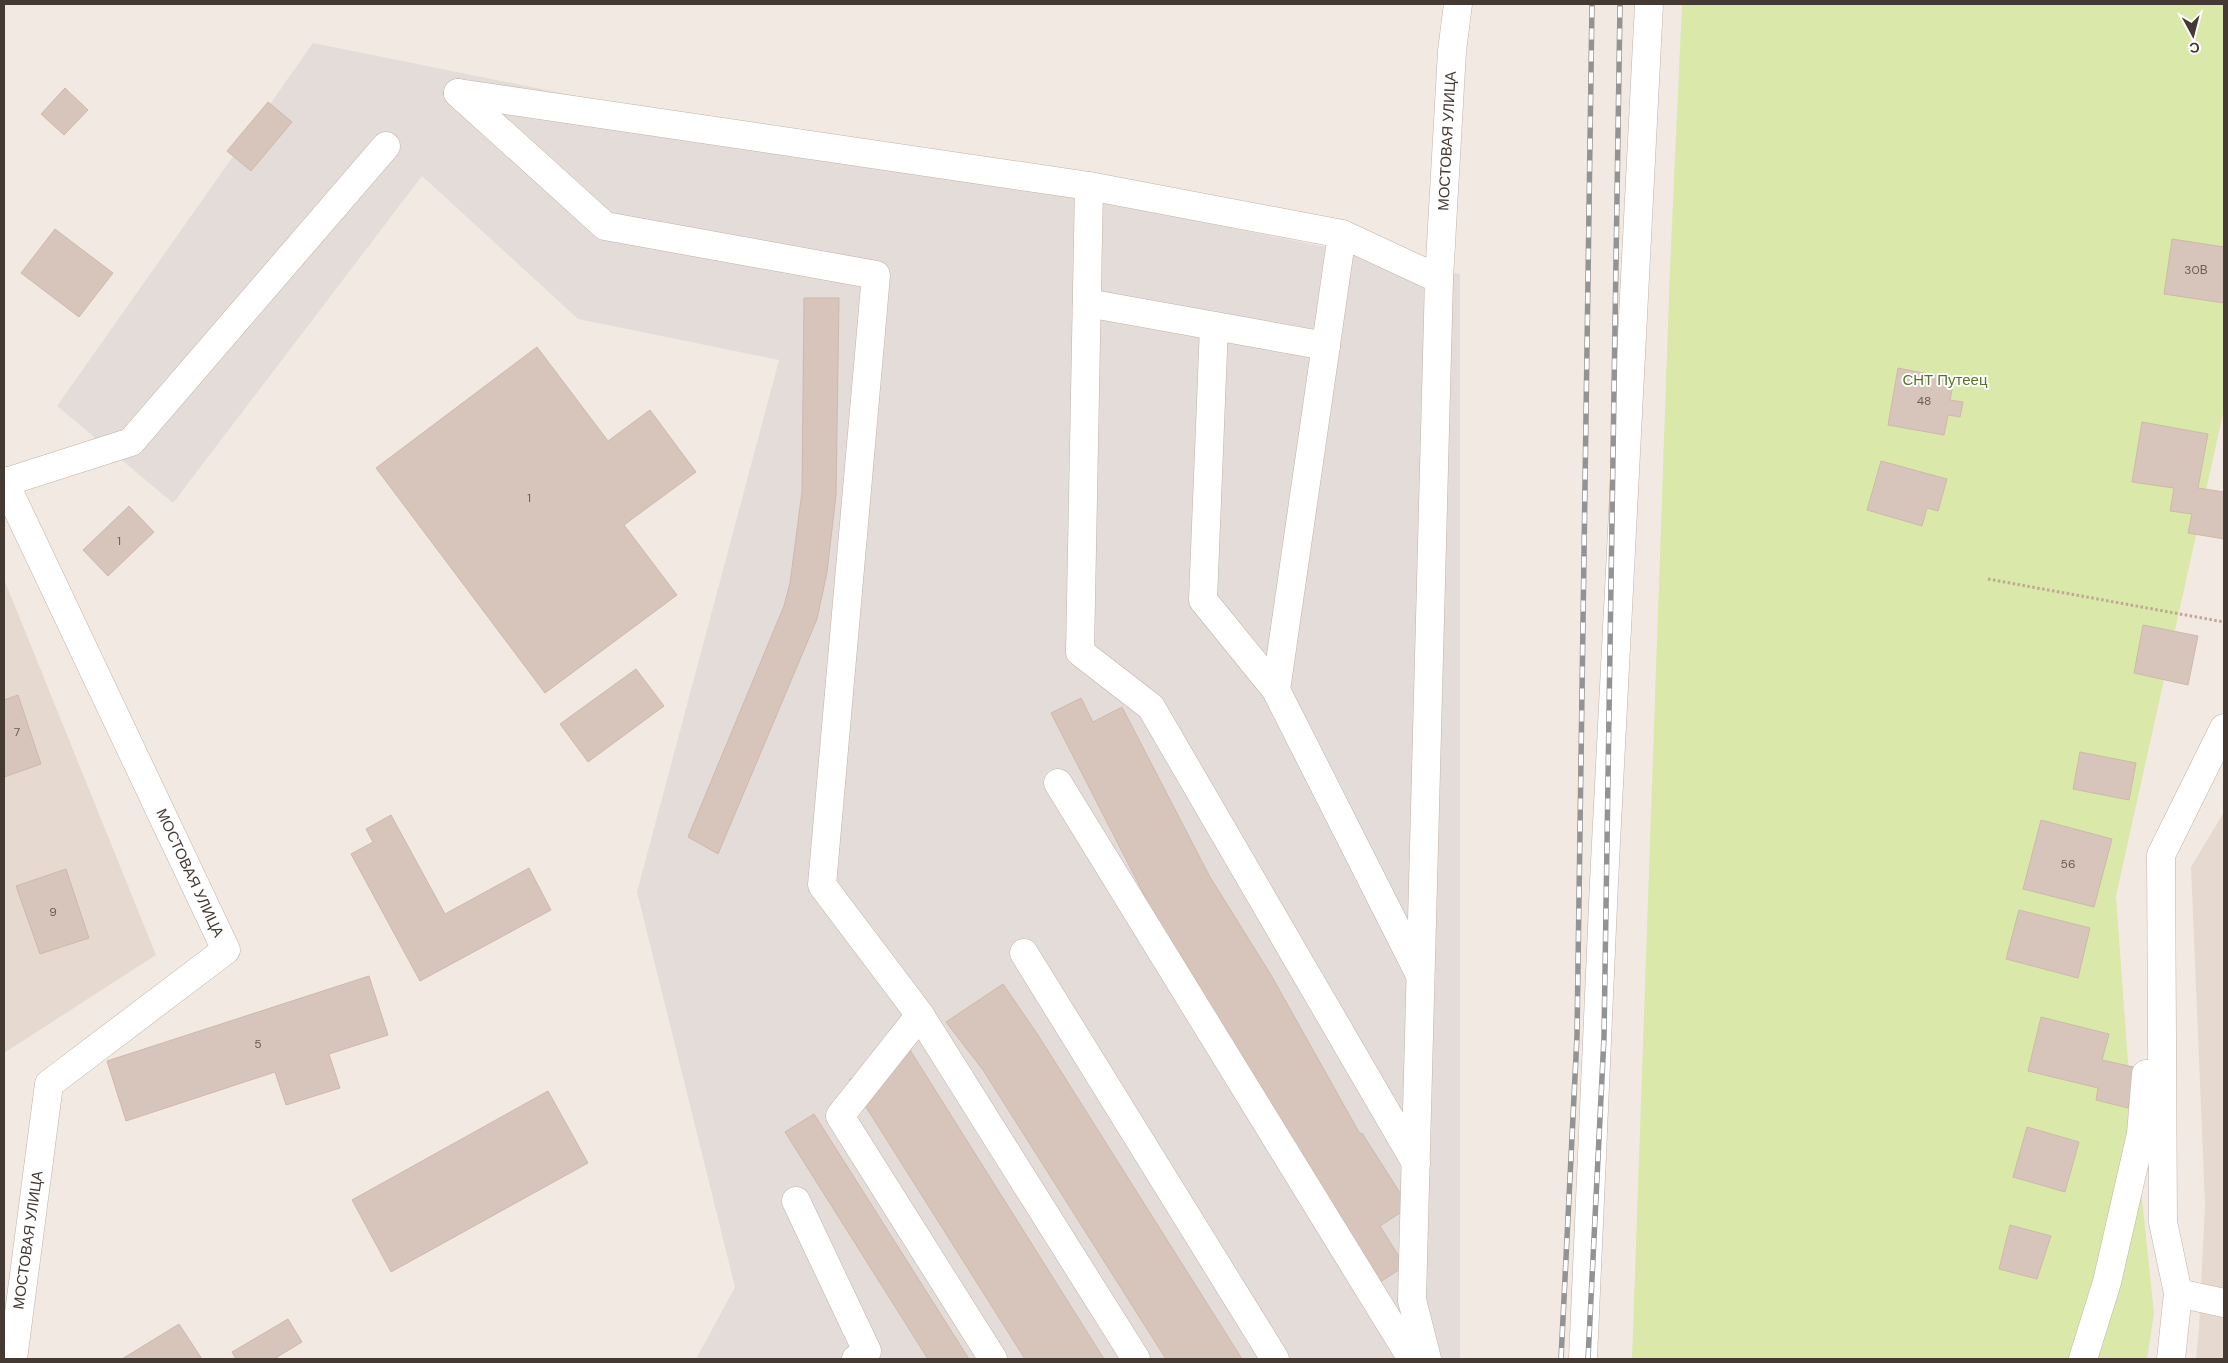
<svg xmlns="http://www.w3.org/2000/svg" width="2228" height="1363" font-family="'DM Sans',sans-serif">
<rect width="100%" height="100%" fill="#f2eae2"/>
<g fill="#e6dad0">
<polygon points="4,579 156,955 4,1053"/>
<polygon points="2224,812 2224,1359 2196,1359 2199,1328 2205,1205 2191,867"/>
</g>
<polygon fill="#e4dcd8" points="313,43 1460,274 1460,1359 696,1359 735,1287 637,892 779,360 578,319 422,176 173,503 57,406"/>
<polygon fill="#dae8a9" points="1682,4 2224,4 2224,409 2116,896 2129,1076 2154,1313 2147,1359 1632,1359 1670,267"/>
<g fill="#d7c5bb" stroke="#cfb8ab">
<polygon points="65,88 88,110 64,135 41,114"/>
<polygon points="268,102 292,122 251,171 227,151"/>
<polygon points="55,229 113,273 79,317 21,273"/>
<polygon points="2172,239 2224,247 2224,303 2164,294"/>
<polygon points="804,298 839,298 836,495 827,572 817,619 718,854 688,837 784,606 790,583 802,492"/>
<polygon points="537,347 608,441 650,410 696,472 624,525 677,595 545,693 376,468"/>
<polygon points="1898,368 1954,379 1950,400 1963,402 1960,417 1948,415 1944,435 1888,425"/>
<polygon points="2142,422 2208,434 2198,488 2224,492 2224,539 2188,533 2192,514 2170,511 2174,488 2132,482"/>
<polygon points="1881,461 1947,479 1938,511 1927,508 1922,526 1867,510"/>
<polygon points="129,506 154,532 108,576 83,550"/>
<polygon points="2143,625 2198,636 2188,685 2134,673"/>
<polygon points="636,669 664,706 588,762 560,724"/>
<polygon points="18,695 41,764 4,777 4,700"/>
<polygon points="1081,698 1093,722 1122,707 1210,877 1271,975 1360,1134 1362,1133 1409,1207 1380,1226 1405,1266 1377,1284 1151,908 1051,713"/>
<polygon points="2080,752 2136,763 2129,800 2073,789"/>
<polygon points="391,815 445,914 529,868 551,910 420,981 351,854 373,842 366,829"/>
<polygon points="2041,820 2112,839 2094,907 2023,889"/>
<polygon points="66,869 89,938 40,954 16,886"/>
<polygon points="2019,910 2090,928 2078,978 2006,959"/>
<polygon points="369,976 388,1035 329,1054 340,1088 286,1105 275,1072 126,1121 107,1061"/>
<polygon points="1003,984 1038,1035 1242,1359 1166,1359 983,1070 946,1022"/>
<polygon points="2041,1017 2109,1034 2102,1060 2138,1068 2128,1108 2096,1100 2098,1088 2028,1071"/>
<polygon points="905,1042 1104,1359 1025,1359 849,1080"/>
<polygon points="548,1091 588,1163 391,1272 352,1200"/>
<polygon points="814,1114 969,1359 928,1359 785,1132"/>
<polygon points="2027,1127 2079,1142 2065,1192 2013,1177"/>
<polygon points="2010,1225 2051,1236 2037,1279 1999,1269"/>
<polygon points="288,1319 302,1342 274,1359 236,1359 232,1352"/>
<polygon points="179,1324 202,1359 122,1359"/>
</g>
<g fill="none" stroke-linecap="round" stroke-linejoin="round">
<g stroke="#c0b2a8" stroke-width="29">
<g id="minor">
<polyline points="458,93 1089,186 1342,234 1439,279 1412,1300 1427,1359"/>
<polyline points="458,93 605,226 876,275 822,885 920,1015 1136,1359"/>
<polyline points="1089,186 1080,652 1151,707 1416,1163"/>
<polyline points="1342,234 1276,690 1419,973"/>
<polyline points="1439,279 1452,51 1458,4"/>
<polyline points="1087,303 1326,346"/>
<polyline points="1214,326 1203,600 1276,690"/>
<polyline points="4,481 226,950 49,1084 13,1359"/>
<polyline points="6,482 131,442 386,146"/>
<polyline points="1058,783 1412,1359"/>
<polyline points="1024,953 1275,1359"/>
<polyline points="920,1015 840,1116 993,1359"/>
<polyline points="796,1201 867,1351 856,1359"/>
<polyline points="2178,1293 2224,1303"/>
<polyline points="1583,1359 1604,882 1649,4"/>
<polyline points="2083,1359 2107,1282 2141,1134 2146,1074"/>
<polyline points="2171,1359 2178,1293 2163,1222 2161,855 2224,728"/>
</g>
</g>
<polyline stroke="#c0a796" stroke-width="3" stroke-dasharray="2.5 2.5" stroke-linecap="butt" points="1988,579 2224,622"/>
<use href="#minor" stroke="#fff" stroke-width="28"/>
<g stroke="#939393" stroke-width="5.5">
<g id="rail">
<polyline points="1561,1359 1577,1036 1592,4"/>
<polyline points="1588,1359 1604,1037 1620,4"/>
</g>
</g>
<use href="#rail" stroke="#fff" stroke-width="4" stroke-dasharray="11" stroke-linecap="butt"/>
</g>
<g text-anchor="middle" stroke-width="4" stroke-linejoin="round" paint-order="stroke">
<g font-size="12" fill="#695c55">
<text x="2196" y="274">30В</text>
<text x="1924" y="405">48</text>
<text x="529" y="502">1</text>
<text x="119" y="545">1</text>
<text x="17" y="736">7</text>
<text x="2068" y="868">56</text>
<text x="53" y="916">9</text>
<text x="258" y="1048">5</text>
</g>
<g font-size="15" fill="#443933" stroke="#fff">
<text transform="translate(1447 141) rotate(-87)" y="5">МОСТОВАЯ УЛИЦА</text>
<text transform="translate(190 873) rotate(65)" y="5">МОСТОВАЯ УЛИЦА</text>
<text transform="translate(28 1240) rotate(-82)" y="5">МОСТОВАЯ УЛИЦА</text>
</g>
<g font-size="15" fill="#567625" stroke="#fff">
<text x="1945" y="385">СНТ Путеец</text>
</g>
</g>
<rect width="2228" height="1363" fill="none" stroke="#443933" stroke-width="10"/>
<g transform="translate(2193 35) rotate(173)" stroke="#ffffff" stroke-width="4" paint-order="stroke">
<path d="M0-4L9 19L0 12L-9 19Z" fill="#443933"/>
<text y="-8" font-size="14" font-weight="bold" text-anchor="middle" fill="#443933">С</text>
</g>
</svg>
